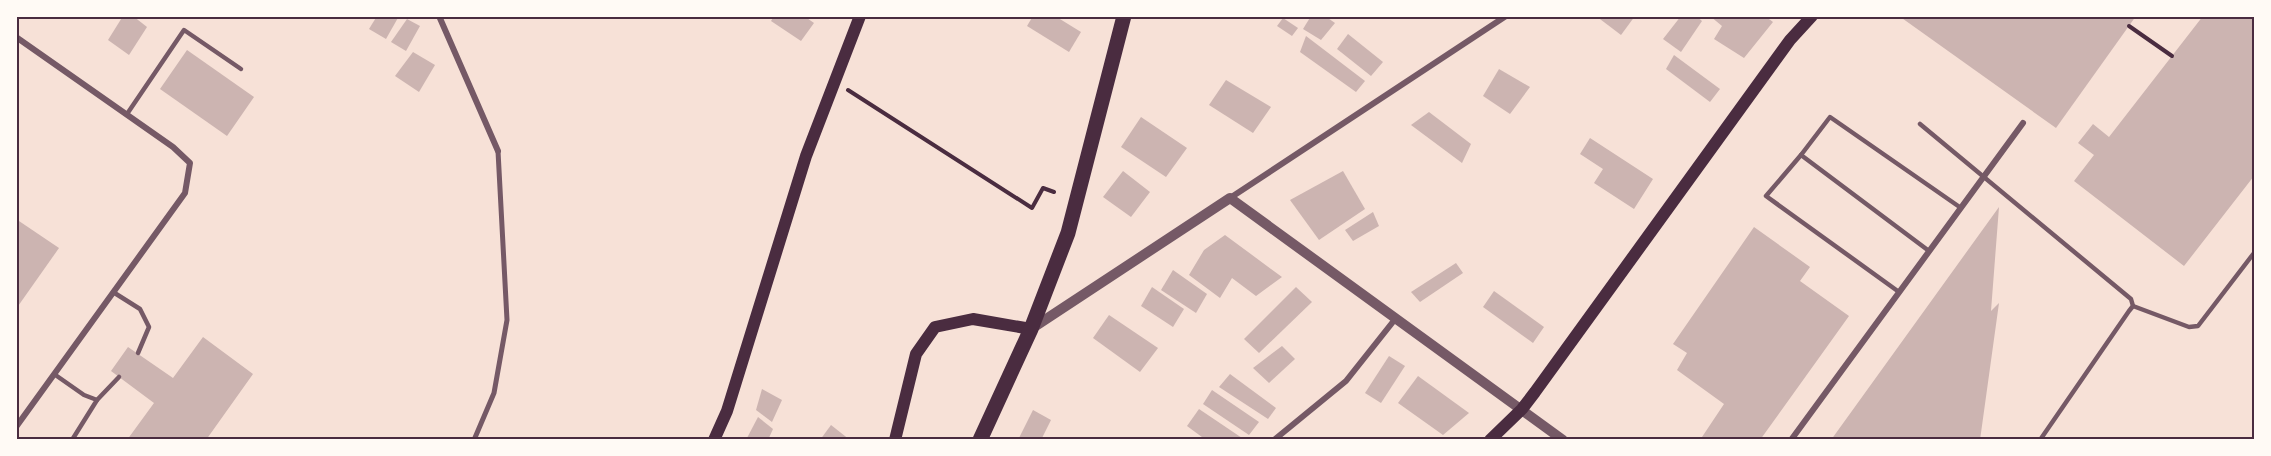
<svg xmlns="http://www.w3.org/2000/svg" width="2271" height="456" font-family="'Source Sans 3',sans-serif">
<rect width="100%" height="100%" fill="#f7e1d7"/>
<g fill="#ccb4b1">
<polygon points="123,16 133,16 147,27 129,55 108,40"/>
<polygon points="377,16 399,16 386,39 369,29"/>
<polygon points="774,16 804,16 814,23 801,41 771,21"/>
<polygon points="1033,16 1055,16 1081,32 1069,52 1027,26"/>
<polygon points="1311,16 1325,16 1335,23 1321,40 1303,29"/>
<polygon points="1596,16 1635,16 1621,35"/>
<polygon points="1681,16 1696,16 1702,21 1681,52 1663,39"/>
<polygon points="1710,16 1765,16 1773,22 1744,58 1714,39 1722,26"/>
<polygon points="1899,16 2136,16 2056,128"/>
<polygon points="2203,16 2254,16 2254,176 2184,266 2074,181 2094,155 2078,143 2093,124 2109,137"/>
<polygon points="1283,18 1298,28 1292,36 1277,26"/>
<polygon points="407,19 420,26 406,51 391,42"/>
<polygon points="1348,34 1383,62 1371,76 1337,49"/>
<polygon points="1306,36 1365,81 1356,92 1300,52"/>
<polygon points="187,50 254,97 227,136 160,89"/>
<polygon points="413,52 435,65 419,92 395,76"/>
<polygon points="1674,55 1720,89 1710,102 1666,69"/>
<polygon points="1499,69 1530,87 1510,114 1483,96"/>
<polygon points="1226,80 1271,107 1253,133 1209,105"/>
<polygon points="1429,112 1471,144 1462,163 1411,125"/>
<polygon points="1141,117 1187,148 1166,177 1121,147"/>
<polygon points="1590,138 1653,179 1634,209 1594,183 1603,169 1580,154"/>
<polygon points="1123,171 1150,192 1131,217 1103,197"/>
<polygon points="1343,171 1365,209 1319,240 1290,200"/>
<polygon points="1999,207 1991,311 1999,303 1980,440 1831,440"/>
<polygon points="1373,212 1379,226 1353,241 1345,230"/>
<polygon points="16,219 59,248 16,309"/>
<polygon points="1754,227 1810,267 1800,281 1849,316 1760,440 1700,440 1724,404 1677,370 1687,353 1673,344"/>
<polygon points="1225,235 1282,277 1256,296 1232,278 1220,298 1189,275 1204,250"/>
<polygon points="1456,263 1463,273 1420,302 1411,292"/>
<polygon points="1173,270 1207,294 1196,313 1161,290"/>
<polygon points="1152,287 1184,309 1173,327 1141,306"/>
<polygon points="1296,287 1312,302 1259,353 1244,339"/>
<polygon points="1494,291 1544,327 1533,343 1483,307"/>
<polygon points="1109,315 1158,348 1140,372 1093,338"/>
<polygon points="203,337 253,374 206,440 127,440 154,403 111,371 128,347 173,378"/>
<polygon points="1282,346 1295,359 1269,383 1253,368"/>
<polygon points="1389,356 1405,366 1381,403 1365,393"/>
<polygon points="1230,374 1276,408 1268,419 1219,387"/>
<polygon points="1418,376 1469,413 1443,435 1398,403"/>
<polygon points="762,389 782,400 772,422 756,410"/>
<polygon points="1212,390 1259,422 1249,435 1203,404"/>
<polygon points="1199,409 1245,440 1206,440 1187,426"/>
<polygon points="1033,410 1051,420 1041,440 1018,440"/>
<polygon points="758,417 773,429 768,440 747,438"/>
<polygon points="831,425 850,440 820,440"/>
</g>
<g fill="none" stroke-linecap="round" stroke-linejoin="round">
<g stroke="#4a2c40" stroke-width="4">
<polyline points="2129,26 2172,56"/>
<polyline points="848,90 1032,208 1043,188 1054,192"/>
</g>
<g stroke="#755966" stroke-width="4.5">
<polyline points="127,114 184,30 241,69"/>
<polyline points="1920,124 2131,299 2133,306 2129,311 2040,440"/>
<polyline points="1801,155 1766,196 1899,292"/>
<polyline points="1929,251 1801,155 1830,117 1961,208"/>
<polyline points="113,292 140,309 149,327 138,353"/>
<polyline points="2133,306 2189,327 2198,326 2254,253"/>
<polyline points="54,374 84,395 97,400 72,440"/>
<polyline points="97,400 119,377"/>
</g>
<polyline stroke="#755966" stroke-width="5" points="474,440 494,393 507,320 498,151"/>
<g stroke="#755966" stroke-width="6">
<polyline points="439,16 498,151"/>
<polyline points="16,37 173,147 190,163 185,193 16,427"/>
<polyline points="1230,198 1506,16"/>
<polyline points="1274,440 1346,381 1396,318"/>
<polyline points="1791,440 2023,123"/>
</g>
<polyline stroke="#755966" stroke-width="10" points="1031,329 1230,198 1563,440"/>
<g stroke="#4a2c40" stroke-width="12">
<polyline points="714,440 727,411 806,156 860,16"/>
<polyline points="895,440 916,354 935,327 973,319 1031,329"/>
<polyline points="1490,440 1522,409 1535,392 1790,40 1812,16"/>
</g>
<polyline stroke="#4a2c40" stroke-width="15" points="980,440 1031,329 1068,233 1124,16"/>
</g>
<rect width="2271" height="456" fill="none" stroke="#fffaf5" stroke-width="36"/>
<rect x="18" y="18" width="2235" height="420" fill="none" stroke="#4a2c40" stroke-width="2"/>
</svg>
